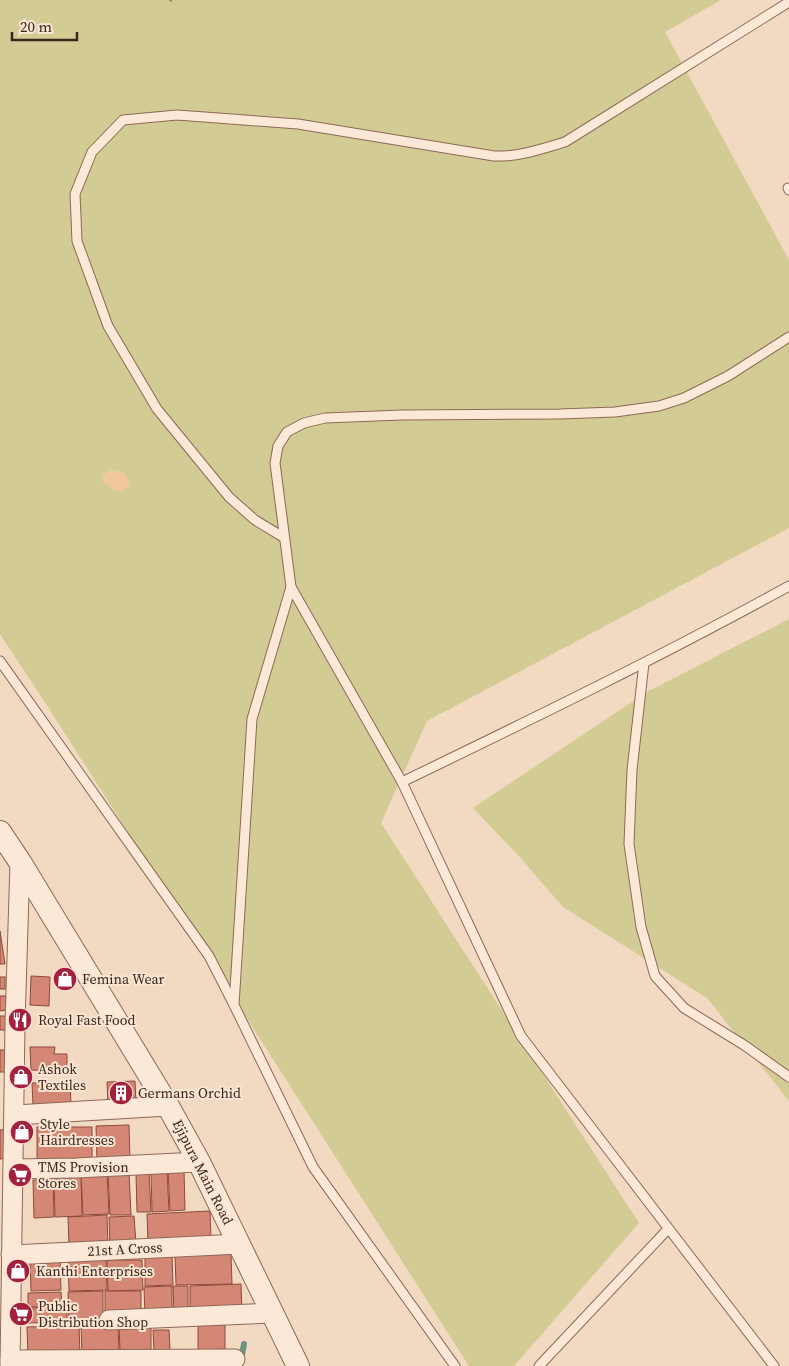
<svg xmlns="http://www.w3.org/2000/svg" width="789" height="1366" font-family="'Source Serif 4',serif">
<rect width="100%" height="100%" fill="#f2d9c1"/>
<g fill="#d2cb94">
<polygon points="0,0 721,0 665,32 789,260 789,528 427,721 381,823 639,1223 514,1366 469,1366 48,707 0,634"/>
<polygon points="789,619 789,1101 707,998 563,907 517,854 473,808 647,692"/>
</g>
<polygon fill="#f1c89c" points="111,470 124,473 130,483 123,491 115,491 103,482 103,475"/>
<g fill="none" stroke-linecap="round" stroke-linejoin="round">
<polyline stroke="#6a9480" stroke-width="6" points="241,1360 244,1344"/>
</g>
<g fill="#d48774" stroke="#8f493a">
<polygon points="0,931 5,964 0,964"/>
<polygon points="31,976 50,977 49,1006 30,1005"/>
<rect x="0" y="977" width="5" height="12"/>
<polygon points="0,996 6,996 7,1010 0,1011"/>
<rect x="0" y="1016" width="10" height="14"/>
<polygon points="30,1047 55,1047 54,1054 67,1054 67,1071 31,1070"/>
<polygon points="0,1050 8,1050 7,1072 0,1072"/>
<polygon points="135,1081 136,1104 108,1105 107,1082"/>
<polygon points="70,1082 71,1105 33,1105 32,1083"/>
<polygon points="129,1125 130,1159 97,1160 96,1126"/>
<rect x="37" y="1127" width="55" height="34"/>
<polygon points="12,1129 12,1158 0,1159 0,1130"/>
<polygon points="167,1170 169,1211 152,1212 151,1171"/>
<polygon points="168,1170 184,1170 185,1210 170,1211"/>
<polygon points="149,1172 151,1212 137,1212 136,1173"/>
<polygon points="107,1173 109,1214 83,1215 81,1175"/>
<polygon points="129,1173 131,1215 110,1215 108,1174"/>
<polygon points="81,1176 82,1216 55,1217 54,1177"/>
<polygon points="33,1180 53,1180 54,1217 34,1218"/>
<polygon points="210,1211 211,1240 148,1242 147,1214"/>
<polygon points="107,1215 108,1245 69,1246 68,1217"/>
<polygon points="134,1216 136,1243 110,1244 109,1217"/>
<polygon points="231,1254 232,1284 176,1285 175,1255"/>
<polygon points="172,1256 173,1285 145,1286 145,1257"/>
<polygon points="106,1259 107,1290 69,1291 68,1260"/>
<polygon points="30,1260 60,1260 61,1290 31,1291"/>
<polygon points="107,1260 142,1260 143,1290 108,1291"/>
<polygon points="241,1284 242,1313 190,1314 190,1286"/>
<polygon points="172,1286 172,1315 145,1316 144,1287"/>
<polygon points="173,1286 188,1286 188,1314 174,1314"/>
<polygon points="103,1291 103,1321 69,1322 68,1292"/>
<polygon points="105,1291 141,1291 141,1316 105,1317"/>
<polygon points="61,1292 62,1306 28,1307 28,1293"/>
<polygon points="67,1307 67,1322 26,1323 26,1308"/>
<polygon points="198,1321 225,1321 225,1349 198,1350"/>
<polygon points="151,1322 151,1351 120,1352 119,1323"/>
<polygon points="118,1324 119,1353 82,1354 81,1325"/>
<polygon points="79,1325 80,1356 28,1357 27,1327"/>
<polygon points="153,1330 169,1330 170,1350 154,1351"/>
</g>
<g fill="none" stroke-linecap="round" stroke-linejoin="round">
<g stroke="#8e6857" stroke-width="11">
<g id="service">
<polyline points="788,188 789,190"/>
<path d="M283 537 255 520 229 497 157 409 108 326 77 241 75 194 92 152 123 120 177 115 298 124 494 156C519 157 541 149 565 142L789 2"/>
<polyline points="291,587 275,463 278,446 287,432 304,423 325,418 402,415 560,414 615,412 659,406 684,398 728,376 789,337"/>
<polyline points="0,661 209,956 234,1005"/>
<polyline points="644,663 632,770 629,844 641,927 655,976 684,1008 744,1045 789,1077"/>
<path d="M402 782C532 719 662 656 789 586"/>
<polyline points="455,1366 313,1167 234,1005 252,719 291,587 402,782 521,1036 774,1366"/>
<polyline points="539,1366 668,1229"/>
</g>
</g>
<g stroke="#8e6857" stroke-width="21">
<g id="minor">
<polyline points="15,1115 168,1106"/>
<polyline points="13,1169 76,1168 199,1162"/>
<polyline points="11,1255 240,1244"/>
<polyline points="109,1320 273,1313"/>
<polyline points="10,1360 235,1359"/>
<polyline points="10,1366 15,1024 20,862"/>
</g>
</g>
<g stroke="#8e6857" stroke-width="24">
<polyline id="tertiary" points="0,832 20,862 168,1106 199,1162 298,1366"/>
</g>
<polyline stroke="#8e6857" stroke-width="3" stroke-dasharray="4 2.5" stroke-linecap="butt" points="170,1 171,0"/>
<use href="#service" stroke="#fce8d6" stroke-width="9"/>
<use href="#minor" stroke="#fce8d6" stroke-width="19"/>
<use href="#tertiary" stroke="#fce8d6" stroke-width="22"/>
</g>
<defs>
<g id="shop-disc" transform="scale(1.25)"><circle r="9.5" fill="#a3213e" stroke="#f9e5d2"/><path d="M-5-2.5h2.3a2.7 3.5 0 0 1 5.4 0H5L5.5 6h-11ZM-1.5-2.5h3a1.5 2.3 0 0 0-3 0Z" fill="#fff"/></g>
<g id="restaurant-disc" transform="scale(1.25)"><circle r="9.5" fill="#a3213e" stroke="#f9e5d2"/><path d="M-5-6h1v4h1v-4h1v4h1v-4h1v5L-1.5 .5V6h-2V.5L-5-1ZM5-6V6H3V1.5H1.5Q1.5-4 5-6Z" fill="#fff"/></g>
<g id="building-disc" transform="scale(1.25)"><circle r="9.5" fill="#a3213e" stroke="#f9e5d2"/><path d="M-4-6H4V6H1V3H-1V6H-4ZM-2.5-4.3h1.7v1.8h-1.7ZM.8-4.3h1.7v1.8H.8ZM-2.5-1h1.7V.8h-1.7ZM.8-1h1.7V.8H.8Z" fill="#fff"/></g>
<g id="supermarket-disc" transform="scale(1.25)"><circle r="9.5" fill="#a3213e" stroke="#f9e5d2"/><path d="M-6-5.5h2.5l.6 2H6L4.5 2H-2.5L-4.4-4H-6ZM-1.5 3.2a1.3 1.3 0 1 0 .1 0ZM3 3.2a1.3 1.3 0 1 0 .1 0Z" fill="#fff"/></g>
</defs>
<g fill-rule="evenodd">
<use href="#shop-disc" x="65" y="979"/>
<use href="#restaurant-disc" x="20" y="1020"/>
<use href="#shop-disc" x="21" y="1077"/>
<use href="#building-disc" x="121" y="1093"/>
<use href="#shop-disc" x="22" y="1132"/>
<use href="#supermarket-disc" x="20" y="1175"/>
<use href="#shop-disc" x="18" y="1271"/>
<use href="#supermarket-disc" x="21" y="1314"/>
</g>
<g text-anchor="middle" stroke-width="4" stroke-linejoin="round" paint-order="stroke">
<g font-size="14" fill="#3c251c" stroke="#f9e5d2" text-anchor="start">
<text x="82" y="984">Femina Wear</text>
<text x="38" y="1025">Royal Fast Food</text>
<text x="38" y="1074">Ashok<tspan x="38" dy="16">Textiles</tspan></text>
<text x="138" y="1098">Germans Orchid</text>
<text x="40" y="1129">Style<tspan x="40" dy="16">Hairdresses</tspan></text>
<text x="38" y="1172">TMS Provision<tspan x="38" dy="16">Stores</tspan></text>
<text x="36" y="1276">Kanthi Enterprises</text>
<text x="38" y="1311">Public<tspan x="38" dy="16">Distribution Shop</tspan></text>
</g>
<g font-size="14" fill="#3c251c" stroke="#f9e5d2">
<text transform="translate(203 1172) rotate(63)" y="5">Ejipura Main Road</text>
<text transform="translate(125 1249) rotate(-3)" y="5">21st A Cross</text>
</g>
</g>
<path d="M12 32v8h65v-8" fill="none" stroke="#3c251c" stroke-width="2.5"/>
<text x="20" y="32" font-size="15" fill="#3c251c" stroke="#f9e5d2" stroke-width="4" paint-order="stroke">20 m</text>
</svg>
